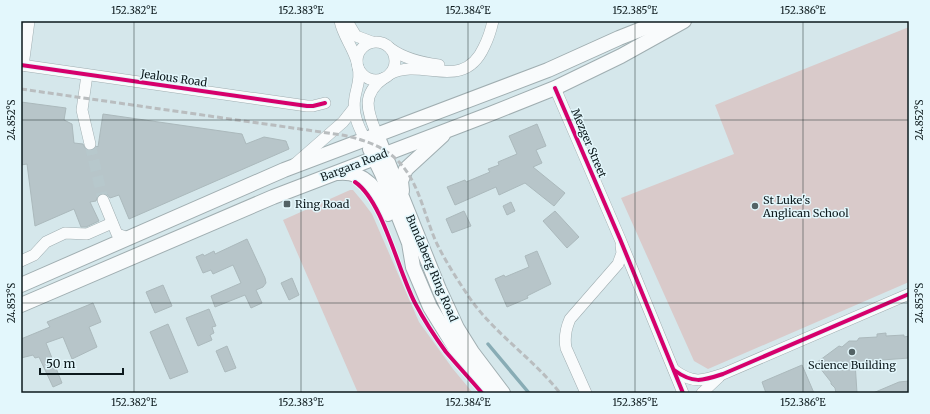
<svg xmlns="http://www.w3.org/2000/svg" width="930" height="414" font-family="Merriweather,serif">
<rect width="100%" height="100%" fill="#d5e7eb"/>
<g fill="#d9caca">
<polygon points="909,27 909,282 708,369 694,361 621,198 734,154 715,105"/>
<polygon points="350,190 353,190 363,202 372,214 419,322 453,369 473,393 358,393 283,220"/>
</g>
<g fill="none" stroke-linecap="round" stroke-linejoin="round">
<polyline stroke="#88acb5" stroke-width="3.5" points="488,344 529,393"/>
</g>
<g fill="#b7c5c9" stroke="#abb9bc">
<polygon points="21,102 66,108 64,120 72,124 74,143 83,144 85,148 88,151 92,151 97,146 98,147 103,114 242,134 246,144 264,137 286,141 289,149 129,219 119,195 110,198 107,194 104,193 98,195 96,201 90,202 99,221 86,227 81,227 74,209 35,226 27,164 21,165"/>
<polygon points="537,124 546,146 536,150 542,163 533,167 565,193 554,206 525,183 499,195 496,187 455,205 447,187 465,180 466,182 490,172 488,169 499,165 498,162 517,154 509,136"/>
<polygon points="511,202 515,211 507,215 503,206"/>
<polygon points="464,211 471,226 452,233 446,219"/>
<polygon points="555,211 579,237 567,248 543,221"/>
<polygon points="247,239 265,278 266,283 263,287 256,290 262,303 251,308 245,295 215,307 211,296 241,283 233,265 213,274 211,270 203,273 196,257 203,254 204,256 214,251 215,254"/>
<polygon points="537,251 551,284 527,296 528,298 507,307 495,279 504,275 505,277 529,267 525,256"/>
<polygon points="292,278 299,295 289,300 281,283"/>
<polygon points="163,285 172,306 155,313 146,292"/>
<polygon points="93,303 101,322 89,327 97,347 72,359 63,337 46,343 62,383 53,387 39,357 35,358 33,355 21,358 21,339 50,327 47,322"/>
<polygon points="209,309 216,326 212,327 214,333 210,335 212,340 198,346 186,318"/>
<polygon points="168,324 188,372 170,379 150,332"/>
<polygon points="886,333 886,336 904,335 904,337 909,336 909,358 855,362 857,393 836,393 835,388 831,384 831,382 816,363 839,346 842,347 849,341 857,341 859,338 877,337 877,334"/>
<polygon points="227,346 236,368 225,372 216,351"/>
<polygon points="802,365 814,393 766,393 762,382"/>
<polygon points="909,381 909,393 873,393 899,382"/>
</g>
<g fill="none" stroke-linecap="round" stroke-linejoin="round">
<polyline stroke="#b7c8cc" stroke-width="11" stroke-dasharray="11 5.5" stroke-linecap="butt" points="90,144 103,200"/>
<g stroke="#a0aeb1" stroke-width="12">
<g id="minor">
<path d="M340 21C343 36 353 47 357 62"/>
<polyline points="347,21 356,36 372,42"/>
<circle cx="376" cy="61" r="19"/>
<path d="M391 49C405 59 423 63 439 65"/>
<polyline points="21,65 307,106 313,106 325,103"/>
<polyline points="23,66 29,21"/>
<path d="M358 67C361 78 357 86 355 97 352 113 358 126 365 139"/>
<path d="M390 74C422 57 463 93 484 47 488 39 491 30 493 21"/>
<polyline points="87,75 82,110 90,144"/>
<polyline points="555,88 620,239 683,393"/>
<path d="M377 135C368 112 360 95 384 78"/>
<polyline points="295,164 343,122 354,108"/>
<polyline points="103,200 117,234 128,238"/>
<polyline points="21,261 34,255 46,242 65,233 87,234 112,223"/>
<path d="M674 370C693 384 702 381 723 374L909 294"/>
<path d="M586 393 566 348C564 337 566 328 570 319L618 264 622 253 621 245"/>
<polyline points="702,393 719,377"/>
</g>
</g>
<g stroke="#a0aeb1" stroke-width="16">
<g id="major">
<polyline points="377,135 439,289 457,328 472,352 503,393"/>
<polyline points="370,149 382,174 409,243 413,267 430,307 459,354 490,391"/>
<path d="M338 173C365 170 380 192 388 214"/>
<polyline points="402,191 401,181 406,169 443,135"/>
<polyline points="21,285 284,170 548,70 619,38 662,21"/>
<polyline points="21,305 273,197 490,114 555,88 621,56 684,21"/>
</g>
</g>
<use href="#minor" stroke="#f9fbfc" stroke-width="11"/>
<use href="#major" stroke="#f9fbfc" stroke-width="14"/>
<path stroke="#b9bdbf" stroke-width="3" stroke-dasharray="6 3" stroke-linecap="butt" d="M21 89 342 135C362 139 384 146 399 162 420 184 424 216 437 244 445 260 455 276 465 291 490 331 531 356 560 393"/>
<g stroke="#e3f7fc" stroke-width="6">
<g id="cycleway">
<polyline points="21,65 307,106 313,106 325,103"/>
<polyline points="555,88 620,239 683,393"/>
<path d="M355 182C383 201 398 271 415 303 424 320 435 337 446 352 458 366 470 379 482 393"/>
<path d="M674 370C693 384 702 381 723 374L909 294"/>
</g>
</g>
<use href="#cycleway" stroke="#d6006c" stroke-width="4"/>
</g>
<path fill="none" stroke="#0d1a1d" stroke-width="1" stroke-opacity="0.45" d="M134 21V393M301 21V393M468 21V393M635 21V393M803 21V393M21 120H909M21 303H909"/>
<g fill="#536265" stroke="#e3f7fc" stroke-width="1.5">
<rect x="283" y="200" width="8" height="8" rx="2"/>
<circle cx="755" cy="206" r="4"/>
<circle cx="852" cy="352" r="4"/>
</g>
<g text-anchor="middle" stroke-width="3" stroke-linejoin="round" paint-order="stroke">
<g font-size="11" fill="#0d1a1d" stroke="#e3f7fc">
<text transform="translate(174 78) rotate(8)" y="4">Jealous Road</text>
<text transform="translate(589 143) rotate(67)" y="4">Mezger Street</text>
<text transform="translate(354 165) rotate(-21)" y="4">Bargara Road</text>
<text transform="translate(432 268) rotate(67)" y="4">Bundaberg Ring Road</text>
</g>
<g font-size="11" fill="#0d1a1d" stroke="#e3f7fc" text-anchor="start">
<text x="763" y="204">St Luke's<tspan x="763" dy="13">Anglican School</tspan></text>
<text x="295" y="208">Ring Road</text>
<text x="852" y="369" text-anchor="middle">Science Building</text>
</g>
</g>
<rect width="930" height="414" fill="none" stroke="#e3f7fc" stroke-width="44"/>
<path d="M40 368v6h83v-6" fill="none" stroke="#0d1a1d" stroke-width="2"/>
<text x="46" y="368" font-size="12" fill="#0d1a1d" stroke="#e3f7fc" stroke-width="3" paint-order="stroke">50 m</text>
<rect x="22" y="22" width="886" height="370" fill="none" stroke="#0d1a1d" stroke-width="1.5"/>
<g font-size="10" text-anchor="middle" fill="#0d1a1d">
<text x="134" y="14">152.382°E</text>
<text x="301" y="14">152.383°E</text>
<text x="468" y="14">152.384°E</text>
<text x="635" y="14">152.385°E</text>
<text x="803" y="14">152.386°E</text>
<text transform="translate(11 120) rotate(-90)" y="4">24.852°S</text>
<text transform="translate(919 120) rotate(-90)" y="4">24.852°S</text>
<text transform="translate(11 303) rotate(-90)" y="4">24.853°S</text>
<text transform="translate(919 303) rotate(-90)" y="4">24.853°S</text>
<text x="134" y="406">152.382°E</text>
<text x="301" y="406">152.383°E</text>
<text x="468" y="406">152.384°E</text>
<text x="635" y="406">152.385°E</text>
<text x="803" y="406">152.386°E</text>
</g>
</svg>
